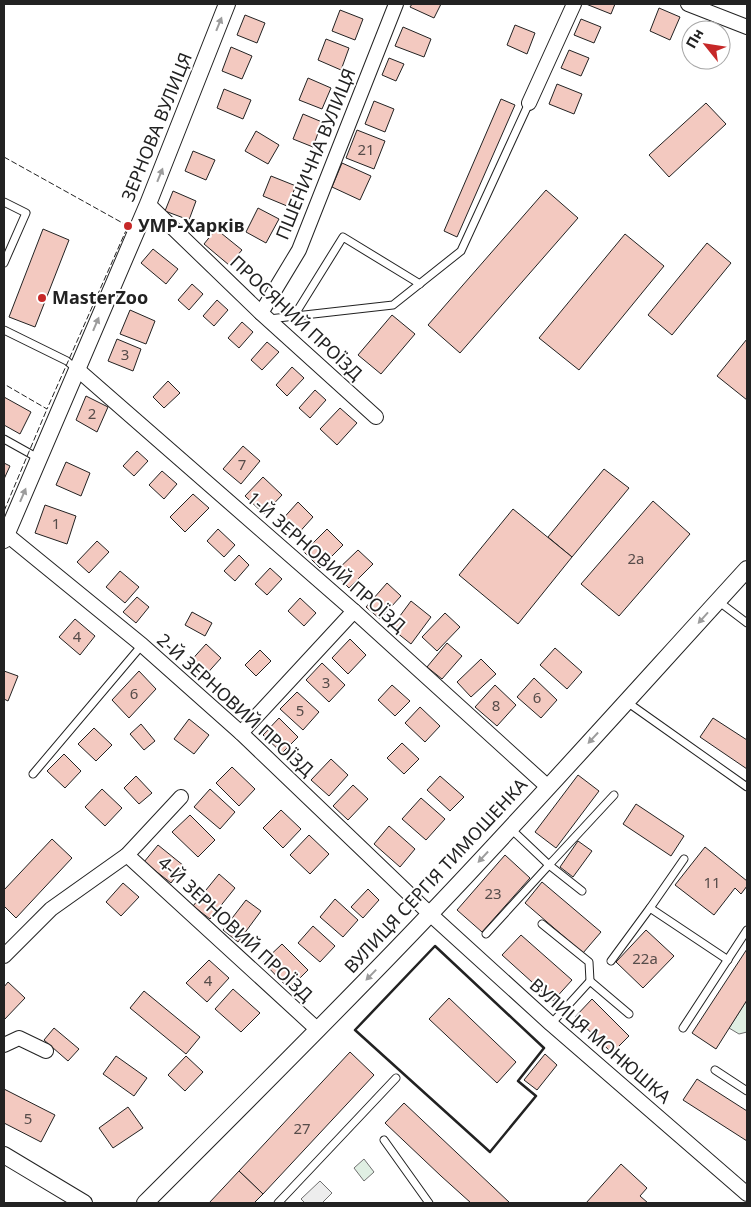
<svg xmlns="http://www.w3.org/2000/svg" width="751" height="1207" font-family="'Noto Sans',sans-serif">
<rect width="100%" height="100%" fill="#fff"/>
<g fill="#e0efe3" stroke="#6f6f6f">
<polygon points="747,1000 747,1032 739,1034 729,1028"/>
<polygon points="364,1159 374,1172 364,1181 354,1168"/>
</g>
<polygon fill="#ededed" stroke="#6f6f6f" points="320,1181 332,1193 322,1203 305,1203 301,1199"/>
<g fill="#f3c9c0" stroke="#222">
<polygon points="412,4 441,4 434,18 410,7"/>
<polygon points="586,4 615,4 611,14"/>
<polygon points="659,8 680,17 670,40 650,31"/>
<polygon points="340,10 363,19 355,40 332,31"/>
<polygon points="245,15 265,23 257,43 237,35"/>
<polygon points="581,19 601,27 594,43 574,35"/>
<polygon points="515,25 535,33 527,54 507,45"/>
<polygon points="403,27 431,39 424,57 395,46"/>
<polygon points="326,39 349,48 341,70 318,60"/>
<polygon points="231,47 252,56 242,79 222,71"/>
<polygon points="569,50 589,58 581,76 561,68"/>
<polygon points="389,58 404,64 396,81 382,75"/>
<polygon points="308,78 331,88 322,109 299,100"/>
<polygon points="557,84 582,94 574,114 549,104"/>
<polygon points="224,89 251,100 243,119 217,108"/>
<polygon points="501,99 515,105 457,237 444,231"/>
<polygon points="374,101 394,109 385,132 365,124"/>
<polygon points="706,103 726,124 669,177 649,155"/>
<polygon points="303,114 322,122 313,147 293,139"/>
<polygon points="357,130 385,141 374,169 346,158"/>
<polygon points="256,131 279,145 268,164 245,151"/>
<polygon points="193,151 215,160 206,180 185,171"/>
<polygon points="342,163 371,176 360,200 332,187"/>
<polygon points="271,176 296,186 287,206 263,196"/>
<polygon points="546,190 578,218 460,353 428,325"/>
<polygon points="173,191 196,201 189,220 165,211"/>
<polygon points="258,208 279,219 266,243 246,232"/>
<polygon points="43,229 69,240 35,327 9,317"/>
<polygon points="216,229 242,250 229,265 204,244"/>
<polygon points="625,234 664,266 579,370 539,338"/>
<polygon points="707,243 731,263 672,335 648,315"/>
<polygon points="153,249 178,269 166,284 141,263"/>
<polygon points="192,284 203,294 189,310 178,300"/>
<polygon points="217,300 228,310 214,326 203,316"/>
<polygon points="130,310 155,321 146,344 120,334"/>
<polygon points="392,315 415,334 381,374 358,355"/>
<polygon points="242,322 253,332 239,348 228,338"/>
<polygon points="117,339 141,349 133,371 108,361"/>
<polygon points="747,339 747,400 717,376"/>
<polygon points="267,342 279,352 262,370 251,360"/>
<polygon points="292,367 304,378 287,396 276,385"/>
<polygon points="168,381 180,393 164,408 153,397"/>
<polygon points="315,390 326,400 310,418 299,408"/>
<polygon points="86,396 108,407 97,432 76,420"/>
<polygon points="4,397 31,412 20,434 4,425"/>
<polygon points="340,408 357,423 337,445 320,429"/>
<polygon points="243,446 260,461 241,484 223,469"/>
<polygon points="137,451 148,461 134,476 123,466"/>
<polygon points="66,462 90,473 81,496 56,485"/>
<polygon points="4,463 10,466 4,479"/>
<polygon points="604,469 629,488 572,557 548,537"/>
<polygon points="162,471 177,484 164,499 149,485"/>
<polygon points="263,477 282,495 264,514 245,496"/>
<polygon points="193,494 209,508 185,532 170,517"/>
<polygon points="653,501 690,534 619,616 581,584"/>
<polygon points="298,502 313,517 295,537 280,522"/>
<polygon points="45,505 76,516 67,544 35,533"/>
<polygon points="513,509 572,557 518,624 459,575"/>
<polygon points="218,529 235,545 224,557 207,541"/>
<polygon points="327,529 343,545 320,568 304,552"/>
<polygon points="97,541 109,552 89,573 77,562"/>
<polygon points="358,550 373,564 349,588 334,573"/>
<polygon points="239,555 249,565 235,581 224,571"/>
<polygon points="270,568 282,579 267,595 255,584"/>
<polygon points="120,571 139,587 125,603 106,587"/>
<polygon points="387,583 401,596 380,619 366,607"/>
<polygon points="137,597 149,607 136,623 123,612"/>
<polygon points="300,598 316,613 304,626 288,611"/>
<polygon points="411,601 431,617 411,644 391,628"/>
<polygon points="192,612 212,623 205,636 185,625"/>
<polygon points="445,613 460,627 437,651 422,637"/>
<polygon points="75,619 95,636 80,655 59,637"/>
<polygon points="350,639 366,655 348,674 332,658"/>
<polygon points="447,643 462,656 442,679 427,667"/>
<polygon points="206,644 221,658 203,678 188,664"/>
<polygon points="555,648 582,672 567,689 540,665"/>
<polygon points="260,650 271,661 256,676 245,665"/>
<polygon points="481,659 496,674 471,697 457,682"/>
<polygon points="322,663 345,685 329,702 306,680"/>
<polygon points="4,671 18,676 8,701 4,699"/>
<polygon points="139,671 156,689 129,718 112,700"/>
<polygon points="534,678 557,700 541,718 517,697"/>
<polygon points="392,685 410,701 395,716 378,700"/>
<polygon points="495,685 516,705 497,726 475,707"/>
<polygon points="297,692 319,712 303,730 280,709"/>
<polygon points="420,707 440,726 425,742 405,723"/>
<polygon points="279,718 298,737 282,753 263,735"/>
<polygon points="713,718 747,740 747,769 700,737"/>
<polygon points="189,719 209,735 194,754 174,739"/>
<polygon points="141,724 155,741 144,750 130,734"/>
<polygon points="94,728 112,745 96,761 78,744"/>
<polygon points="402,743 419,759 404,774 387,758"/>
<polygon points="64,754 81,771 65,788 47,771"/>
<polygon points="331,759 348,775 329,796 311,780"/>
<polygon points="232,767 255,789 239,806 216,783"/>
<polygon points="578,775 599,791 556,848 535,832"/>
<polygon points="136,776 152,793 139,804 124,788"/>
<polygon points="440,776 464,797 450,811 427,790"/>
<polygon points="353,785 368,799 348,820 333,806"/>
<polygon points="102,789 122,808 105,826 85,807"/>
<polygon points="210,789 235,812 220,829 194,807"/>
<polygon points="421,798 445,819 426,840 402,819"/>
<polygon points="636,804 684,836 671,856 623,824"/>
<polygon points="281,810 301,829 283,848 263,828"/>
<polygon points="190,815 215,840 198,857 172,832"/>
<polygon points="389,826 415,849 400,867 374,844"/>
<polygon points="309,835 329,854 310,874 290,855"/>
<polygon points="52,839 72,858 16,918 4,906 4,890"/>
<polygon points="578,841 592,851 573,877 560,867"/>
<polygon points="158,845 184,866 171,883 144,862"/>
<polygon points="705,847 747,881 747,886 741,894 735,888 714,915 675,885"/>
<polygon points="505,855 530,878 482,932 457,910"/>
<polygon points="219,874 235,888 210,919 193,906"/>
<polygon points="542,882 601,932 583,953 525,903"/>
<polygon points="123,883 139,897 121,916 106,902"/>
<polygon points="368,889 379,900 363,918 351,907"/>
<polygon points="335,899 358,920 343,937 320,917"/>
<polygon points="246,900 261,911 238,942 223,930"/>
<polygon points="313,926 335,946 320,962 298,943"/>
<polygon points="646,930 674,956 643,988 616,962"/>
<polygon points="521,935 572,980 553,1001 502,955"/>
<polygon points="282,944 308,970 289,989 263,962"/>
<polygon points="747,949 747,1000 716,1049 692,1033"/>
<polygon points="209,960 229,978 207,1002 186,983"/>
<polygon points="8,982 25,998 4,1020 4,987"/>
<polygon points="233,989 260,1013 241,1032 215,1009"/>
<polygon points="144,991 200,1037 186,1054 130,1008"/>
<polygon points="449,998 516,1062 497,1083 429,1019"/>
<polygon points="592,999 629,1036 612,1053 575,1017"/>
<polygon points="54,1028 79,1049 68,1061 44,1040"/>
<polygon points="350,1052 374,1075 263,1194 239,1171"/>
<polygon points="545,1054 557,1065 537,1090 524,1080"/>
<polygon points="116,1056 147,1078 134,1096 103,1074"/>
<polygon points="186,1056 203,1072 185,1091 168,1075"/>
<polygon points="697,1079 747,1111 747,1141 683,1100"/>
<polygon points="4,1089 55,1115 41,1142 4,1123"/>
<polygon points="404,1103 510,1203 471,1203 441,1176 385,1123"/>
<polygon points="128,1107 143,1128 113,1148 99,1128"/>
<polygon points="621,1164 647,1188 640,1196 648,1203 586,1203"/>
<polygon points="239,1171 263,1194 254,1203 209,1203"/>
</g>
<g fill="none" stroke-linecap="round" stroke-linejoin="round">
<g stroke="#222" stroke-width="9">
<g id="service">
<polyline points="4,202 26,213 4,263"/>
<polyline points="294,316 343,237 420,284"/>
<polyline points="269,319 393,305 461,251 529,103"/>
<polyline points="4,330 67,361 76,369"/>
<polyline points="4,439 38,458"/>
<polyline points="718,601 747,623"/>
<polyline points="627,702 747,787"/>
<polyline points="33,774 142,645"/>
<polyline points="582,891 549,865 614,795"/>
<polyline points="650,908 684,859"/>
<polyline points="542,924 589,962 590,981"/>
<polyline points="486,934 549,865 510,828"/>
<polyline points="611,961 650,908 728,960"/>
<polyline points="551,1024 590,981 629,1014"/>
<polyline points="683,1028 747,930"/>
<polyline points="715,1070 747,1091"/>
<polyline points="384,1140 429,1203"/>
<polyline points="278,1203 396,1078"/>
</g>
</g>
<g stroke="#222" stroke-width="16">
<g id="minor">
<polyline points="688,4 747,27"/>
<polyline points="529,103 574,4"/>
<polyline points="148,204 261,313 376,417"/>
<polyline points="261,313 299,250 396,4"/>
<polyline points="77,369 354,611 548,787"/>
<polyline points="6,534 142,645 241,733 430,914 551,1024 747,1194"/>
<polyline points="241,733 354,611"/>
<polyline points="127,855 318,1030"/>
<polyline points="4,956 51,909 127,855 181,797"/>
<polyline points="4,1045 19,1038 46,1051"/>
</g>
</g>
<g stroke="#222" stroke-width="18">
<g id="tertiary">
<polyline points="4,540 148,204 227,4"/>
<polyline points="4,1155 84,1203"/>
<path d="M145 1203C240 1108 336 1013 429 915 537 802 641 685 747 569"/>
</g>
</g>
<use href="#service" stroke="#fff" stroke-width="7"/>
<use href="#minor" stroke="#fff" stroke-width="14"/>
<use href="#tertiary" stroke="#fff" stroke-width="16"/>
<g stroke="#222" stroke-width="1" stroke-dasharray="6 2.5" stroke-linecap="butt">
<polyline points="4,157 128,226 47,409 4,384"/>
<polyline points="4,511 47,409"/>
</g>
<polygon stroke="#222" stroke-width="2.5" points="435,946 544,1048 518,1081 536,1096 490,1152 355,1030"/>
</g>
<defs><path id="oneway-solid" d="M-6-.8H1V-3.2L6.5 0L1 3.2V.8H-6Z" transform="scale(1.25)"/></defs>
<g fill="#9c9c9c">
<use href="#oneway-solid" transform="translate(219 24) rotate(-68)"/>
<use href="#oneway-solid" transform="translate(160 175) rotate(-68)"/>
<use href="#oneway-solid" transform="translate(96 324) rotate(-67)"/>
<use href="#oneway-solid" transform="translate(23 495) rotate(-67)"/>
<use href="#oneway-solid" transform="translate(703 618) rotate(132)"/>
<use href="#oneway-solid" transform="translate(593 738) rotate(133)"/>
<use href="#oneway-solid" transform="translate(483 857) rotate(133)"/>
<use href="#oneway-solid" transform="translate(371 975) rotate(134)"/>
</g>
<g fill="#c62828" stroke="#fff" stroke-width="2">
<circle cx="128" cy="226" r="5"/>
<circle cx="42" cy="298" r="5"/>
</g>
<g text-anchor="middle" stroke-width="4" stroke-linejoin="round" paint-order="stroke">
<g font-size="15" fill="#564c4a">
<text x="366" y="155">21</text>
<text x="125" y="360">3</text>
<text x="92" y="419">2</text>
<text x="242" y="470">7</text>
<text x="56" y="529">1</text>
<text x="636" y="564">2а</text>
<text x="77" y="642">4</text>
<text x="326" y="688">3</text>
<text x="134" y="699">6</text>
<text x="537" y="703">6</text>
<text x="496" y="711">8</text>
<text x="300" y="716">5</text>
<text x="712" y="888">11</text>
<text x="493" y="899">23</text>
<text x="645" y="964">22а</text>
<text x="208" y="986">4</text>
<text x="28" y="1124">5</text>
<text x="302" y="1134">27</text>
</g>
<g font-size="18" fill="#222" stroke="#fff">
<text transform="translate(157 127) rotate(-68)" y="6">ЗЕРНОВА ВУЛИЦЯ</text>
<text transform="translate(316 154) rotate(-68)" y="6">ПШЕНИЧНА ВУЛИЦЯ</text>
<text transform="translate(296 318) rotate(43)" y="6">ПРОСЯНИЙ ПРОЇЗД</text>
<text transform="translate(326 562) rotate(41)" y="6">1-Й ЗЕРНОВИЙ ПРОЇЗД</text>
<text transform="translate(235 705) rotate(42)" y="6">2-Й ЗЕРНОВИЙ ПРОЇЗД</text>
<text transform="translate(436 876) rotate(-47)" y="6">ВУЛИЦЯ СЕРГІЯ ТИМОШЕНКА</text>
<text transform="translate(235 929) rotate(43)" y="6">4-Й ЗЕРНОВИЙ ПРОЇЗД</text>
<text transform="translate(600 1041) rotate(41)" y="6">ВУЛИЦЯ МОНЮШКА</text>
</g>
<g font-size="18" font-weight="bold" fill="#222" stroke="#fff" text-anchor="start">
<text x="138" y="232">УМР-Харків</text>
<text x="52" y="304">MasterZoo</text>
</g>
</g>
<rect width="751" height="1207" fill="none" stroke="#222222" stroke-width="10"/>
<g transform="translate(706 45) rotate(300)"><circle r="24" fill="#ffffff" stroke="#a7a7a7"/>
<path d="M0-4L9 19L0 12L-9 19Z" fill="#c62828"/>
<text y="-8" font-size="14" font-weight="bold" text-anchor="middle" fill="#222222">Пн</text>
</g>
</svg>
